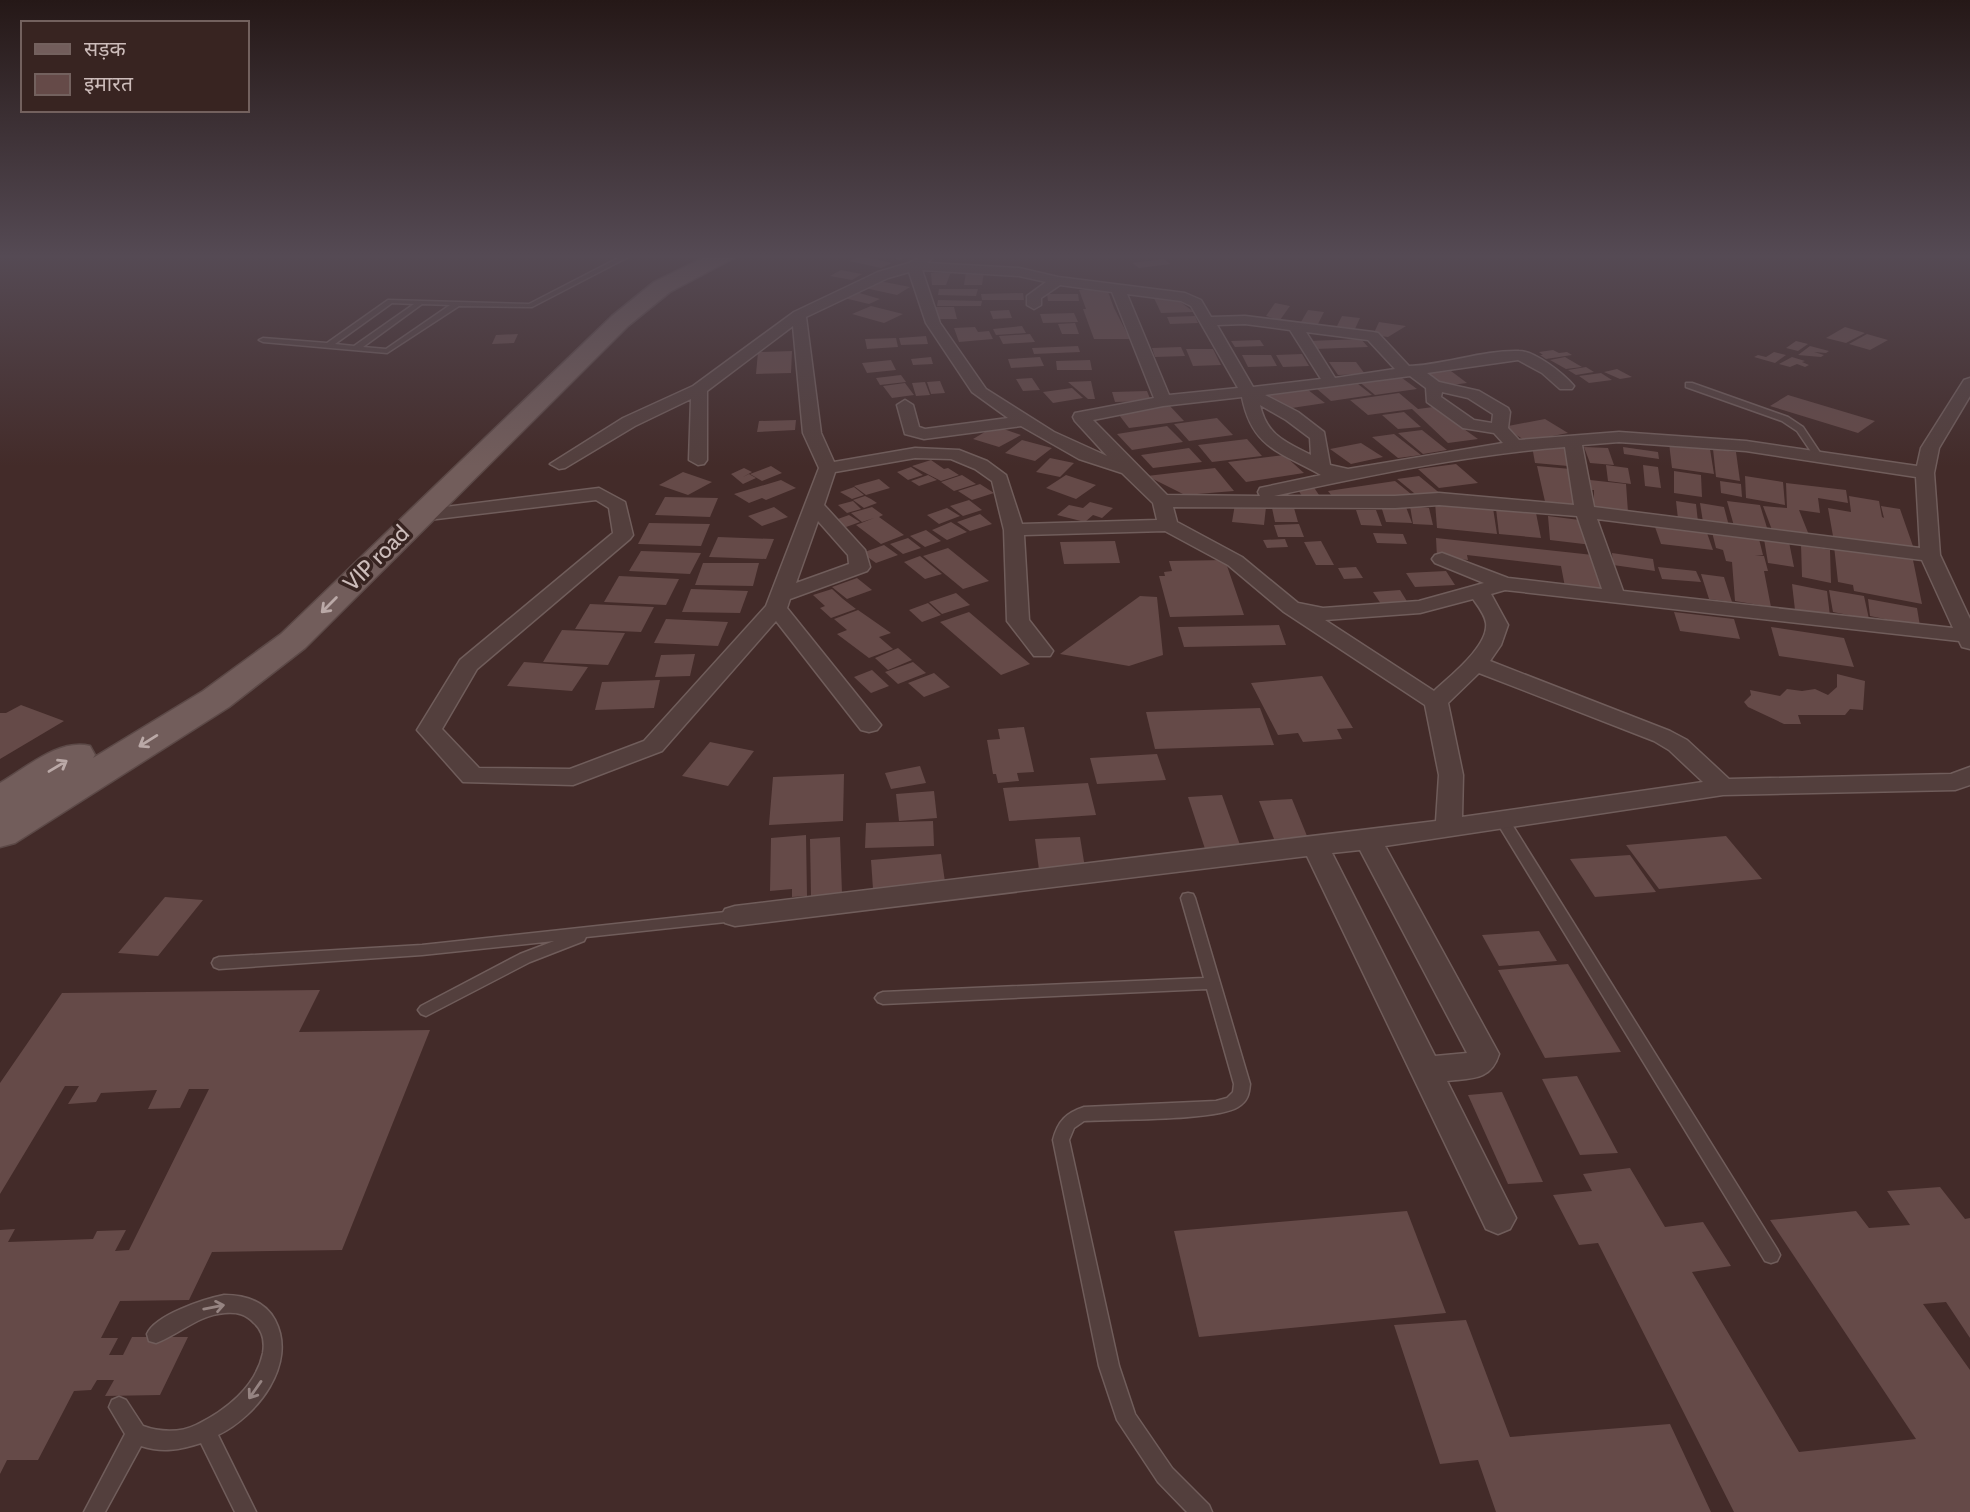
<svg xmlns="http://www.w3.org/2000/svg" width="1970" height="1512" font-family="Cabin,'Noto Sans Devanagari',sans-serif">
<rect width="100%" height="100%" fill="#432b29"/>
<g fill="#654a48">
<polygon points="880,254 914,254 900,260"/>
<polygon points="860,256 892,263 881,268 849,261"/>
<polygon points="1164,259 1171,264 1139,268 1132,263"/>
<polygon points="841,270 862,274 852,280 830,276"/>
<polygon points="951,272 946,285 932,285 931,273"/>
<polygon points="966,272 984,272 982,285 964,285"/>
<polygon points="879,281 910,287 897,295 865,288"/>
<polygon points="939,289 978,289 976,296 938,295"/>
<polygon points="1107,289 1114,308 1130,339 1094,339 1083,309 1086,309 1079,290"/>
<polygon points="856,292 880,299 869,304 844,298"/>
<polygon points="1023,293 1024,300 982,300 981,294"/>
<polygon points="1047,294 1078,294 1079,301 1048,301"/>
<polygon points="1154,298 1179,301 1194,312 1161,313"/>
<polygon points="938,300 982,301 981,306 937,306"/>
<polygon points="1275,303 1290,306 1280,320 1266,316"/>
<polygon points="871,306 903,314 884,323 852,314"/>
<polygon points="933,307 954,307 957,319 935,319"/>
<polygon points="1009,310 1012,318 993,319 990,311"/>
<polygon points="1308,310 1324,312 1318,324 1301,322"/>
<polygon points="1074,313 1078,322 1043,323 1040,314"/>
<polygon points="1195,316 1198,323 1170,324 1167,317"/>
<polygon points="1342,316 1360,318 1354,331 1336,328"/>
<polygon points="1379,322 1406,326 1388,337 1373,335"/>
<polygon points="1075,323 1079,334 1062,334 1058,324"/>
<polygon points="1022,326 1026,333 996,335 993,329"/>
<polygon points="975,327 978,332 989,331 993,339 959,342 954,328"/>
<polygon points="1845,327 1865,333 1846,343 1826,338"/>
<polygon points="518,334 514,343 492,344 496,335"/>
<polygon points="1030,334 1035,342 1003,344 999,336"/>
<polygon points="1867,334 1888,340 1870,350 1849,344"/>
<polygon points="926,336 928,344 901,345 899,338"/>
<polygon points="896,338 898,347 867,349 865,339"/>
<polygon points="1361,339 1368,347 1315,349 1309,341"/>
<polygon points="1260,340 1264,346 1235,347 1231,341"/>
<polygon points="1796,341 1808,344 1798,351 1786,348"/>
<polygon points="1078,346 1080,352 1034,354 1032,348"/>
<polygon points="1810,346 1829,351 1826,353 1814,352 1824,355 1821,357 1798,355"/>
<polygon points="1181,347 1185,356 1155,357 1152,348"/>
<polygon points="1186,349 1213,349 1221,365 1193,366"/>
<polygon points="1553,350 1559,353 1567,352 1572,355 1546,359 1540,355 1543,355 1539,352"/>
<polygon points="792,351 791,373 756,374 758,352"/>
<polygon points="1774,352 1786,355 1775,363 1754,357 1758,355 1766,357"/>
<polygon points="1302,354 1309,366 1283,367 1276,355"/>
<polygon points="1242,355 1271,355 1277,366 1248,367"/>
<polygon points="931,357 933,364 913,365 911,359"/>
<polygon points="1040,357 1044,366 1011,368 1008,359"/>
<polygon points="1565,357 1582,367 1566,369 1550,360"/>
<polygon points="1792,357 1805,361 1802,362 1809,365 1805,367 1797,364 1790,367 1779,364"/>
<polygon points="891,360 896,370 867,373 862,363"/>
<polygon points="1090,360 1092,370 1057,370 1056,361"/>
<polygon points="1329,362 1356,362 1365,374 1338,375"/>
<polygon points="1586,367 1594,372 1576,375 1568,370"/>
<polygon points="1617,369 1632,377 1620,379 1604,372"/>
<polygon points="1451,371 1467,383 1443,386 1427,373"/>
<polygon points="1601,373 1612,380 1589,383 1579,376"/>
<polygon points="901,375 906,382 880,385 876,378"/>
<polygon points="1398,375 1417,389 1375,395 1357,380"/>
<polygon points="1032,378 1040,390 1023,391 1016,379"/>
<polygon points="940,381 945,393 931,394 927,382"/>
<polygon points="1091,381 1095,399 1088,399 1068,382"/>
<polygon points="925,382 930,395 916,396 912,383"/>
<polygon points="905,383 914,395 892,398 883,386"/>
<polygon points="1358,384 1372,395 1331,401 1317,389"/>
<polygon points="1303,386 1325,403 1285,409 1264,393"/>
<polygon points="1072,388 1083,398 1053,403 1043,392"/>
<polygon points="1147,391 1151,401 1115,402 1112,392"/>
<polygon points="1399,393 1418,409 1433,407 1478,439 1448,443 1412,409 1368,415 1350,400"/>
<polygon points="1788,395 1875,421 1858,433 1770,406"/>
<polygon points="1169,405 1184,421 1129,428 1116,411"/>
<polygon points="1404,412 1421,427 1398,429 1382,415"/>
<polygon points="1217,418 1233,435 1189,441 1174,424"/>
<polygon points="1545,419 1568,433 1526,441 1503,427"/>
<polygon points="796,420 795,430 757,432 759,421"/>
<polygon points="995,426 1021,435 999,447 973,439"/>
<polygon points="1167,426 1183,442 1132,450 1117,434"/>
<polygon points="1422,430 1447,450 1423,454 1398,433"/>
<polygon points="1394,434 1421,455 1398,458 1372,437"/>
<polygon points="1247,439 1262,456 1212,462 1198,445"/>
<polygon points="1022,440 1052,448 1035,461 1005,453"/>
<polygon points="1361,443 1383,457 1351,464 1330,449"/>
<polygon points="1669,443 1710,449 1714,474 1672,468"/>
<polygon points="1564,444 1568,466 1535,463 1532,446"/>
<polygon points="1584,447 1608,448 1614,465 1590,463"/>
<polygon points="1623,447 1658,452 1659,459 1624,454"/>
<polygon points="1189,448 1202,462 1153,468 1141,455"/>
<polygon points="1713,449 1736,452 1740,481 1716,477"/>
<polygon points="1284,455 1304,473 1246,482 1228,462"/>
<polygon points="1050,458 1074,463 1060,477 1036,472"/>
<polygon points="931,460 944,469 948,468 959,475 941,481 912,466"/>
<polygon points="1456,464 1478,483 1439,488 1418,469"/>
<polygon points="1606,465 1628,468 1631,484 1608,481"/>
<polygon points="1643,465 1658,467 1661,488 1645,486"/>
<polygon points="771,466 782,473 762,481 750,474"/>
<polygon points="1537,466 1571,469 1581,509 1546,506"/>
<polygon points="911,467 923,475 908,480 897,472"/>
<polygon points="744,468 752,472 743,477 749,474 756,478 743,484 731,474"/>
<polygon points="1215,468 1234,491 1185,495 1147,476"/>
<polygon points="1674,471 1701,475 1702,497 1674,493"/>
<polygon points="683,472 712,482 688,495 659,485"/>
<polygon points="928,475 937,480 919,486 911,481"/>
<polygon points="962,475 976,484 954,491 941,482"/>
<polygon points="1066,475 1096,485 1076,499 1046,488"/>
<polygon points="1419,476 1442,495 1420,498 1397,479"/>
<polygon points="1745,476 1783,482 1785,505 1746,498"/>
<polygon points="879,479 890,488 866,495 854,486"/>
<polygon points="781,480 796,488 766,500 762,498 749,503 734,494"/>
<polygon points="1590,480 1626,484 1628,512 1594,507 1594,490 1591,490"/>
<polygon points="1395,481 1416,498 1335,500 1328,491"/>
<polygon points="1720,481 1741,484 1742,497 1721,493"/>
<polygon points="1786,483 1846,490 1848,503 1818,498 1820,513 1799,510 1809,535 1772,530 1763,506 1787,508"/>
<polygon points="980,484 994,493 972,500 958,491"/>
<polygon points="1313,486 1319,495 1302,496 1296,487"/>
<polygon points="854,487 864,495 852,499 840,492"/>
<polygon points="865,496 871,499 877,503 864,508 853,500"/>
<polygon points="1849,496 1879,501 1882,517 1884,518 1881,506 1900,509 1914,549 1833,536 1828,508 1851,512"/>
<polygon points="665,497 718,498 710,517 655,515"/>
<polygon points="969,500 982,510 963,516 950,506"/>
<polygon points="853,501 861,509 847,513 838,505"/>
<polygon points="1676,501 1696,504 1698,522 1678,519"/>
<polygon points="1727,501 1760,505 1768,531 1734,526"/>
<polygon points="1090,502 1113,508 1102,518 1093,515 1085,522 1057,515 1069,505 1083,508"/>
<polygon points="1435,502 1493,508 1497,534 1437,528"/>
<polygon points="1700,503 1724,507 1729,526 1703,522"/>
<polygon points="1235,504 1266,507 1264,525 1232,522"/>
<polygon points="1381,506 1406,507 1412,523 1386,522"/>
<polygon points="1410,506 1429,508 1433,525 1413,524"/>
<polygon points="774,507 788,517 762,526 748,516"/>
<polygon points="872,507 883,515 879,517 904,535 881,544 856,525 874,518 862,522 851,513"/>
<polygon points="947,508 960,516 939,524 927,515"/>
<polygon points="1272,508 1294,508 1298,522 1275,522"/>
<polygon points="1496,509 1536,513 1541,538 1499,534"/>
<polygon points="1356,510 1376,510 1382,526 1361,525"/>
<polygon points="980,514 992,524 970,531 957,522"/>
<polygon points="849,515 860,522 846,527 835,520"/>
<polygon points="1548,516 1588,521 1592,545 1550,540"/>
<polygon points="951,522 967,532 947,540 932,530"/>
<polygon points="649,523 710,524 701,546 638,544"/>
<polygon points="1299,524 1304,537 1278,537 1274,525"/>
<polygon points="1655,527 1707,533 1713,550 1661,544"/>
<polygon points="926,530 941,541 925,547 910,536"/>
<polygon points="1712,532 1759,539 1763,555 1755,555 1764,556 1768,571 1764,571 1771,607 1735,601 1732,562 1726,561 1723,550 1716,548"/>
<polygon points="1373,533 1403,534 1407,544 1377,543"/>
<polygon points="718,537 774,539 766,559 709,557"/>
<polygon points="908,538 921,548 903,554 890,544"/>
<polygon points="1436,538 1593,555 1602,591 1565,587 1561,566 1467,555 1468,560 1437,557"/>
<polygon points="1285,539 1288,547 1267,548 1263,540"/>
<polygon points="1764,539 1789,542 1794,567 1768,563"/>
<polygon points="1115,541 1120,563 1064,564 1060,542"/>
<polygon points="1321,541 1334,565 1316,565 1304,542"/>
<polygon points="884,545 898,555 876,563 862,553"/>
<polygon points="1801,545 1830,550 1831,583 1802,577"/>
<polygon points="1834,546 1913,560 1922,604 1854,591 1853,585 1838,582"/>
<polygon points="948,548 989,581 963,589 923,556"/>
<polygon points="641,551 701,553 690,574 629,571"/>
<polygon points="1612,553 1653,559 1655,571 1613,565"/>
<polygon points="920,556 942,574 925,579 904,562"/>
<polygon points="1225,560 1244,615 1170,617 1159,576 1165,576 1164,572 1172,571 1169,561"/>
<polygon points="703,563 759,563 753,586 695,585"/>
<polygon points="1356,567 1363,578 1344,579 1338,568"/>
<polygon points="1658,567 1696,571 1701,582 1662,579"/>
<polygon points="1446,571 1455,585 1415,587 1406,573"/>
<polygon points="1701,574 1724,577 1732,602 1709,599"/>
<polygon points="619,576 679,579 666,605 604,602"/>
<polygon points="857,578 872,590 847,599 832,587"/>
<polygon points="1792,584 1827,591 1830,616 1795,610"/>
<polygon points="691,589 748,591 740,613 682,612"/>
<polygon points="832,589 843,599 856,609 831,618 820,608 825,606 813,595"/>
<polygon points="1400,590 1408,603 1381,604 1373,592"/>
<polygon points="1829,590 1864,596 1869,619 1833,612"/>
<polygon points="956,593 970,605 942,614 929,602"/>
<polygon points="1140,596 1157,597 1163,655 1129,666 1060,654"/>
<polygon points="1868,599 1917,608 1920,626 1870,616"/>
<polygon points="928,603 941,615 922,622 909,610"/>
<polygon points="590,604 654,607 641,632 575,629"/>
<polygon points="858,610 891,633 879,637 893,649 869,658 837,634 847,630 834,619"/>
<polygon points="969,612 1030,664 1001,675 940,622"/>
<polygon points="1674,612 1734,619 1740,639 1680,631"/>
<polygon points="666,619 728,622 718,646 654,643"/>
<polygon points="1279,625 1286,645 1184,647 1178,627"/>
<polygon points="1771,627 1844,638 1854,667 1779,656"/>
<polygon points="562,630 625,633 608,665 543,662"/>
<polygon points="898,648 912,660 888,670 875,658"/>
<polygon points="695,654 690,676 655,677 661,655"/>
<polygon points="524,662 588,667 572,691 507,686"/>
<polygon points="913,662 926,673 898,684 885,672"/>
<polygon points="872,670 889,686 871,693 854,677"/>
<polygon points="934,673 950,687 924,697 908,683"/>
<polygon points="1837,674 1865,681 1863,710 1850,709 1845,715 1798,715 1801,724 1784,724 1748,707 1744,702 1751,695 1750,690 1780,696 1787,689 1802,691 1815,689 1828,695 1837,687"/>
<polygon points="1322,676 1353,728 1337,729 1342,739 1303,742 1298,733 1278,735 1251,683"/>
<polygon points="660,680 654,708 595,710 602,682"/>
<polygon points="21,705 64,721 0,759 0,713 6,713"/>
<polygon points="1260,708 1274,745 1155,749 1146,712"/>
<polygon points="1024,727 1034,772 1017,773 1019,781 998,783 996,774 993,774 987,740 1000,739 998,729"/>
<polygon points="710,742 754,751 728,786 682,776"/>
<polygon points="1157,754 1166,780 1097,784 1090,758"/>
<polygon points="920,766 926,783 891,789 885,773"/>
<polygon points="844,774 843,821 769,825 773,777"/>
<polygon points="1088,783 1096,815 1009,821 1003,788"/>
<polygon points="934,791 937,818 899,821 896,794"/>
<polygon points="1222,795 1243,853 1207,855 1188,797"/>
<polygon points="1292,799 1307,836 1274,839 1259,801"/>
<polygon points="933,821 934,846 865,848 866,823"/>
<polygon points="806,835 807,896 792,897 792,889 770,891 771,838"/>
<polygon points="1726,836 1762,879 1659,889 1626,845"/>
<polygon points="840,837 842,894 811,896 810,839"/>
<polygon points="1080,837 1085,868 1039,870 1035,839"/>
<polygon points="941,854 945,882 873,889 871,860"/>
<polygon points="1630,855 1656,892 1595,897 1570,859"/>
<polygon points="165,897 203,900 158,956 118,953"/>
<polygon points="1539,931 1557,961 1499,966 1482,935"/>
<polygon points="1568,964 1621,1052 1545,1058 1498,970"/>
<polygon points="320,990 299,1032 430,1030 342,1250 212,1252 189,1300 120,1301 101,1338 118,1338 109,1355 123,1355 132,1337 188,1337 160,1395 105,1396 114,1380 97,1380 91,1390 74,1391 38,1460 7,1460 0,1474 0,1230 15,1229 8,1242 93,1239 97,1231 126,1230 115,1251 129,1250 209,1089 189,1089 180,1108 148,1109 157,1090 101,1093 96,1102 68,1104 79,1086 65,1086 0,1194 0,1083 62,993"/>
<polygon points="1577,1076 1618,1153 1580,1155 1542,1079"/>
<polygon points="1502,1092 1543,1182 1508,1184 1468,1095"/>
<polygon points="1630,1168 1665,1227 1703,1222 1731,1266 1692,1272 1799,1452 1916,1439 1770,1220 1856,1211 1869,1228 1910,1225 1887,1191 1940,1187 1965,1219 1970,1218 1970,1338 1946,1302 1923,1304 1970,1370 1970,1512 1734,1512 1598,1243 1579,1245 1553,1195 1592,1191 1583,1174"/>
<polygon points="1407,1211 1446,1313 1199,1337 1174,1231"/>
<polygon points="1466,1320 1510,1437 1670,1424 1711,1512 1496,1512 1478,1460 1440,1464 1394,1325"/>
</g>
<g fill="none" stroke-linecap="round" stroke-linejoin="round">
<g stroke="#705d5b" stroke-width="3">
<g id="service">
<path d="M626 254H634L532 307 459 306 387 353 263 342 259 340 263 338 327 343 388 300 529 304ZM392 303 414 304 354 346 335 344ZM422 304 450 305 386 349 363 347Z"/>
<polygon points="1686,383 1692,383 1788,417 1803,427 1823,457 1816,459 1797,431 1782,421 1686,387"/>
<polygon points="1503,817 1508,818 1777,1249 1780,1255 1777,1261 1771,1263 1765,1261 1496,821"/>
<path d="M1188 893 1193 894 1195 898 1250 1084C1249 1094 1248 1101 1238 1107 1216 1121 1115 1119 1084 1121L1074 1128 1069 1140 1119 1366 1135 1414 1172 1468 1209 1505 1212 1512H1187L1158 1482 1117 1420 1099 1366 1053 1140C1058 1121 1066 1113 1084 1107L1216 1101 1227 1098 1233 1092 1234 1084 1207 989 883 1004 878 1002 875 998 878 994 883 992 1204 978 1181 898 1183 894Z"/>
<polygon points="735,911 740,912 742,916 740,920 735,921 586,937 584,941 530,962 426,1016 421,1014 418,1010 421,1006 520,954 554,941 422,955 219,969 214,967 212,963 214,959 219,957 422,945"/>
<path d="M224 1295C244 1295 265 1301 275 1320 298 1364 257 1416 218 1435L256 1512H235L201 1443C180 1450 162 1453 141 1446L105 1512H84L125 1434 109 1407 112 1400 119 1397 126 1400 143 1426C159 1432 180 1433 196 1425 225 1411 256 1387 263 1353 265 1341 263 1331 254 1323 246 1314 237 1312 225 1313 198 1315 180 1334 156 1343L149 1341 147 1334C155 1315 204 1299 224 1295Z"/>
</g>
</g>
<g stroke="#705d5b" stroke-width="3">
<path id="minor" d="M925 254 932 258 927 263 1019 268 1058 277 1185 293 1201 300 1211 317 1245 316 1373 332 1378 333 1409 366C1445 365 1482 350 1519 351 1535 351 1564 374 1574 386L1572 389H1560L1542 373 1518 360 1427 373 1439 382 1479 391 1508 408 1510 412 1508 428 1519 440 1619 432 1746 441 1917 466 1921 448 1964 380 1970 378V396L1939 448 1934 473 1940 555 1970 619V649L1962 647 1959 641 1505 590 1491 594 1508 625 1501 645 1490 661 1670 731 1687 740 1729 779 1951 774 1970 767V785L1955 790 1723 795 1385 846 1499 1054C1491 1081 1471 1078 1447 1081L1516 1218 1510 1229 1498 1234 1486 1229 1307 856 735 926 725 923 721 916 725 909 735 906 1436 821 1439 775 1425 705 1284 612 1228 565 1165 531 1024 535 1029 620 1053 651 1050 656H1034L1007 621 1004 530 992 481 975 469 951 459 915 458 835 472 824 505 865 550 870 567 867 571 790 599 787 608 877 720 881 725 877 730 869 732 861 730 776 621 662 751 573 785 463 782 417 730 460 660 613 533 609 508 596 500 420 521 411 515 413 511 599 488 625 502 633 535 630 539 477 669 442 729 479 768 570 769 644 741 766 606 819 468 803 433 793 326 707 391V460L704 464 698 465 689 460 691 399 635 426 565 468 559 469 550 464 623 418 693 386 794 312 878 272 909 263ZM922 270 1019 276 1046 282 1027 296V305L1034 309 1041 305V298L1060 285 1112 292 1154 398 1075 413 1073 417 1075 421 1107 456 1054 432 986 389 940 323ZM909 272 926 323 972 392 1008 418 925 429 919 427 913 405 905 400 897 405 905 434 924 439 1021 426 1079 459 1122 473 1153 503 1157 520 1022 524 1006 475 987 461 959 450 915 448 834 462 821 433 806 317 888 278ZM1127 294 1181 301 1191 306 1238 388 1169 395ZM1245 324 1290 330 1321 379 1253 387 1217 325ZM1306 332 1368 340 1395 369 1335 378ZM1410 376 1426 388 1427 402 1463 428 1494 433 1503 443 1348 469 1330 465 1324 432 1298 412 1265 395ZM1442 392 1468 398 1493 414 1492 423 1474 420 1441 397ZM1242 397C1252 448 1280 452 1321 475L1260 488 1258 492 1260 496 1167 495 1093 420 1163 406ZM1260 405 1286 420 1310 438 1311 455C1286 442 1267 436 1260 405ZM1619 442 1746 451 1916 477 1920 548 1594 507 1582 445ZM1565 447 1574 505 1439 493 1395 496H1274C1370 475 1467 455 1565 447ZM1439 505 1577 516 1602 589 1508 578 1442 553 1435 555 1432 559 1435 563 1484 583 1419 601 1323 608 1298 603 1242 557 1177 522 1173 507 1395 508ZM1597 519 1922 560 1953 628 1623 591ZM818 521 848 555 849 564 796 583ZM1473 599C1478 606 1485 615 1486 623 1489 646 1450 676 1434 691L1325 620 1420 613ZM1479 673 1654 741 1669 750 1703 782 1462 817 1463 775 1448 703ZM1360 850 1467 1053 1435 1056 1332 853Z"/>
</g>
<g stroke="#5c4947" stroke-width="3">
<path id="primary" d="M711 254H737L734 258 670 292 628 326 305 648 229 707 15 843 0 847V783C26 768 59 738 90 746L95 755 93 758 203 691 281 634 612 316 654 282Z"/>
</g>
<use href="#service" fill="#533f3d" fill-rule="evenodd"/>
<use href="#minor" fill="#533f3d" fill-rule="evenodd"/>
<use href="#primary" fill="#725d5b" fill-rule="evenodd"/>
</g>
<defs><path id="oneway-shaft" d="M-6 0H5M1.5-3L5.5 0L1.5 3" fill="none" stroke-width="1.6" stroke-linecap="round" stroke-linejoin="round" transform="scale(1.75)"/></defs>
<g stroke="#baa9a7">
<use href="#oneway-shaft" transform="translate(329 605) rotate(135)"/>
<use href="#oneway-shaft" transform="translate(148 741) rotate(148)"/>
<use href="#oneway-shaft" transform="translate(58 766) rotate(-31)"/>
</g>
<g stroke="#968482">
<use href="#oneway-shaft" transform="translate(214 1307) rotate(-11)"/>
<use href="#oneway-shaft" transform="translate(255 1390) rotate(125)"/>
</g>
<linearGradient id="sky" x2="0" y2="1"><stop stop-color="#251817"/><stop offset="0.55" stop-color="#554a54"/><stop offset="1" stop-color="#554a54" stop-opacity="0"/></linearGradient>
<rect width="1970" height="466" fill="url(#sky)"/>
<g text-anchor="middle" stroke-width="7" stroke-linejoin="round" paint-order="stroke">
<g font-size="23" fill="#ccbcba" stroke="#382421">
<text transform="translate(376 558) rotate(-45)" y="8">VIP road</text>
</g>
</g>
<rect x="21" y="21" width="228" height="91" fill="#382421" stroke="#73615e" stroke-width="2"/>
<rect x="35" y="44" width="35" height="10" fill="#725d5b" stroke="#73615e" stroke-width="2"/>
<text x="84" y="56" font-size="21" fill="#ccbcba">सड़क</text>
<rect x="35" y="74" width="35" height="21" fill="#654a48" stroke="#73615e" stroke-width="2"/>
<text x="84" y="91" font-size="21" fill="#ccbcba">इमारत</text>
</svg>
